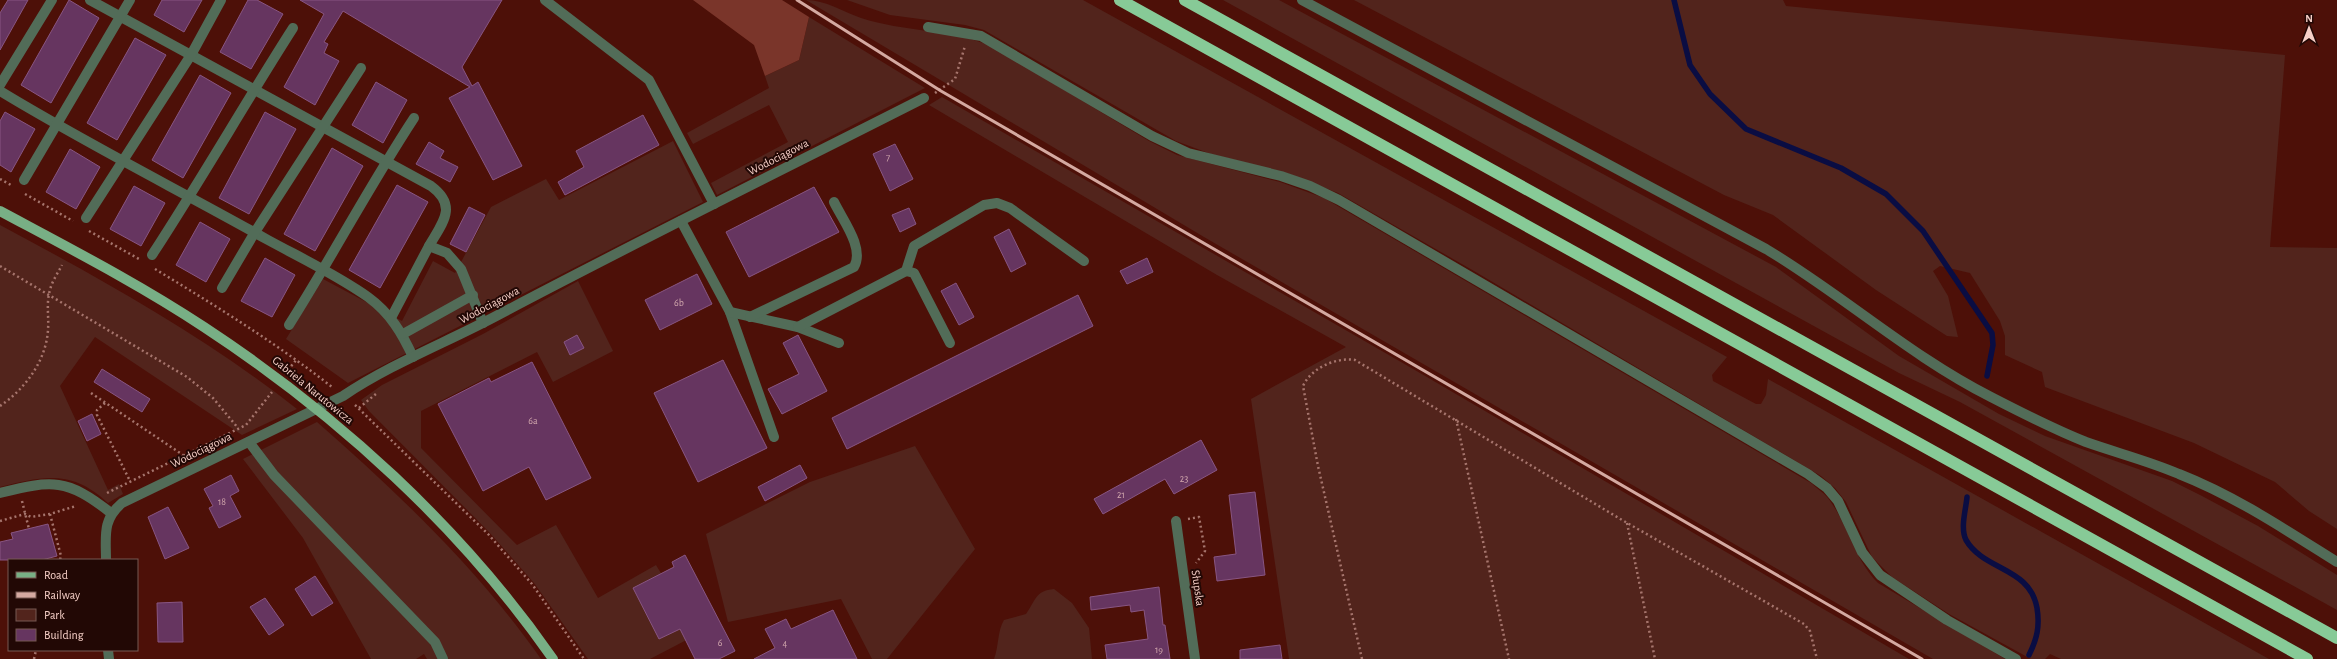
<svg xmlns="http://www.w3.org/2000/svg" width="2337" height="659" font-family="'Alegreya Sans',sans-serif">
<rect width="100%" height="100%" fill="#4d1008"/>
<g fill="#52241c">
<path d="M806 0C825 0 844 12 861 18 904 32 950 29 991 46L1149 141 1177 155 1280 182 1324 198 1811 483C1816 488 1823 492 1828 498 1848 524 1854 559 1878 583L2005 659H1933L1204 237Z"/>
<polygon points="847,0 1083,0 1727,357 1712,375 1713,381 1756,404 1761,404 1766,395 1768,379 2269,659 2061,659 2050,654 2045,659 2031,659 1949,614 1892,577 1872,557 1846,502 1835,488 1821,476 1474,271 1338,193 1287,173 1211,154 1176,141 984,30 965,25 890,15"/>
<polygon points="1223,0 1279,0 1776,267 1899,356 1999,414 2045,436 2172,481 2202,496 2258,526 2337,575 2337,610 1960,402 1899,373"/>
<polygon points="1354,0 1783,0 1786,6 2285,55 2270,247 2337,248 2337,529 2309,511 2275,482 2194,443 2045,387 2042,372 2005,355 2005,336 2000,321 1970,273 1940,266 1933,271 1948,296 1958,337 1947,336 1876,290 1773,215 1724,195"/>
<polygon points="809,17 925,88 717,195 711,183 788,142 769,105 693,144 687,133 769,88 765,76 799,60"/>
<polygon points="942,97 1420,373 1909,659 1289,659 1251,399 1346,347 1217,275 929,105"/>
<polygon points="673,141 703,202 348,383 286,339 323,279 402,321 433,261 455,273 491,207 546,179 559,200"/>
<path d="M0 225C103 280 204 336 297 409L242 435 95 337 60 386 108 490 119 484 123 494 108 503C72 469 43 476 0 487Z"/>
<polygon points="578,281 613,351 553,382 537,352 421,411 421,448 517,545 556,525 598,598 656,565 698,634 650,659 588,659 534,583 489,532 369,411 361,400 382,385 483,334"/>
<path d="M317 422C399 494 478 569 541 659H427L424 654 416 659H371L303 538 243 459Z"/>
<polygon points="915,446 975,549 887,659 872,659 841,599 728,622 706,534 810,482"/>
<path d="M1054 589 1072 603 1089 628 1092 659H994C999 646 997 632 1004 620L1026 614C1036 600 1035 591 1054 589Z"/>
</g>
<polygon fill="#7a352a" points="693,0 782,0 809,17 799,60 765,76 754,45"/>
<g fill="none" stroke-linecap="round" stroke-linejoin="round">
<g stroke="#0a0d43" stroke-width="5.5">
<polyline points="1674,0 1690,65 1710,94 1746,129 1841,168 1886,194 1923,231 1992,333 1993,345 1987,376"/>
<path d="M1967 497C1966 509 1960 528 1966 540 1984 571 2030 567 2037 608 2040 626 2037 639 2029 655"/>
</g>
</g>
<g fill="#663560" stroke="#885582">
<polygon points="8,0 28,0 0,50 0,13"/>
<polygon points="69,0 99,18 51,103 21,85"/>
<polygon points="162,0 202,0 184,32 154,15"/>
<polygon points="248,0 257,0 283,14 251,69 220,52"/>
<polygon points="300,0 502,0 462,67 472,86 478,82 522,166 493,180 449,98 470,87 343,11 324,42 328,44 324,53 339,61 315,105 284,87 324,14"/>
<polygon points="135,38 166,55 117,140 87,123"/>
<polygon points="200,75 231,93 183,178 152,160"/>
<polygon points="376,82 407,100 383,143 352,125"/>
<polygon points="5,112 35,129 11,172 0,165 0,121"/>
<polygon points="265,112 296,129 249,214 219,198"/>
<polygon points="643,115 659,145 565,195 558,182 584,167 576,151"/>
<polygon points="429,142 444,151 440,158 458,167 450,182 416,164"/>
<polygon points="895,144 913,179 890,191 873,154"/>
<polygon points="332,148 363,166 315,251 284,234"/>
<polygon points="70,149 100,167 76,209 46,192"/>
<polygon points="397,185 428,202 380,288 349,270"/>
<polygon points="134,186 165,203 141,246 110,229"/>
<polygon points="814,187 839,232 749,277 726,232"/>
<polygon points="469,207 485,215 466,252 450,244"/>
<polygon points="909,208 916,224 900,232 892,215"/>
<polygon points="200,222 230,239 206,282 176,265"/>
<polygon points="1009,229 1026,264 1011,272 994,237"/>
<polygon points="265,258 295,275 272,317 241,301"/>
<polygon points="1147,258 1153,272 1127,284 1120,271"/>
<polygon points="697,274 712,304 660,330 645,300"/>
<polygon points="956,283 974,317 959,325 941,291"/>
<polygon points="1078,295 1093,326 847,449 832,418"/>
<polygon points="577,335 584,348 570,355 564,342"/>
<polygon points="798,335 827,391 782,414 768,389 799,374 783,343"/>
<polygon points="723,360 767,448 698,482 654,393"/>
<polygon points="532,362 591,478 546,500 529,467 483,491 438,404 489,378 491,382"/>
<polygon points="102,369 150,399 142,412 94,382"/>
<polygon points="92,414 101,434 87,441 78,421"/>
<polygon points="1201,440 1217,470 1174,494 1165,479 1103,514 1094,499"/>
<polygon points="800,465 807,478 765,501 758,487"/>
<polygon points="231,475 239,491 230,496 241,517 219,528 209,508 213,506 204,489"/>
<polygon points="1255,492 1265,575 1217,581 1214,557 1236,554 1229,495"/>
<polygon points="168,507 189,548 165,559 148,517"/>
<polygon points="48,524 57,556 42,560 0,560 0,542 13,539 11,533"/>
<polygon points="685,555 735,651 719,659 695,659 680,629 659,639 633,588 674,567 672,562"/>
<polygon points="315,576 333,603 312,616 295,589"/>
<polygon points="1159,587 1163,625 1165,625 1170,659 1107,659 1105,645 1148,639 1144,610 1131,612 1130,605 1091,610 1090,597"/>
<polygon points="265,598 284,625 269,635 250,607"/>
<polygon points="182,602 183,642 158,642 157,603"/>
<polygon points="833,610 857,659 754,659 775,648 765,629 786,619 791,629"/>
<polygon points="1280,645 1282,659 1240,659 1240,650"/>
</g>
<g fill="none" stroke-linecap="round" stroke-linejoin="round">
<g stroke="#a6756d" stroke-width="2.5" stroke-dasharray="2 3" stroke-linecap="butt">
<polyline points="935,93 955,79 965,46"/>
<polyline points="0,179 11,185"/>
<polyline points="25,194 73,221"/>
<polyline points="89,231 139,259"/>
<polyline points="0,266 187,377 213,398 238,428"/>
<path d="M155 269C216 306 276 343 332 387"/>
<polyline points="288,370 297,359"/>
<polyline points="91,393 183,455"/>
<polyline points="105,403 97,410 97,415 130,481"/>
<polyline points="355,405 488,534 532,584 584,659"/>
<path d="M0 406C25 389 46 361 48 330 49 316 46 303 50 290 52 281 58 273 62 265"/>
<polyline points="359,408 377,393"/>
<polyline points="1456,419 1509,659"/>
<polyline points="107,493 246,425 272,392"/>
<polyline points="22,501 29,529"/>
<polyline points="50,514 61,556 60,560"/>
<polyline points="1188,519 1199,517 1205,551 1196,563"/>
<polyline points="0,521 25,514 31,517 50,514 76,506"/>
<polyline points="1627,523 1655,659"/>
<polyline points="34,659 36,650"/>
<path d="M1362 659 1318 466 1303 386C1311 368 1336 357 1355 360L1622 520 1804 624 1810 631 1817 659"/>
</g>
<g stroke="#526c58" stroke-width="10">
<path d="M90 0 431 186C458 206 443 222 429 246L447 253 461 269 483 323"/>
<polyline points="545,0 649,80 714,204"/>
<path d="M1302 0 1766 249C1843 295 1910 356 1991 397 2022 413 2053 429 2086 442 2117 453 2149 461 2179 474 2235 496 2286 530 2337 562"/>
<polyline points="928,27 981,36 1152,136 1188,153 1281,176 1310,186 1339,200 1808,474 1827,488 1838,501 1862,552 1880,575 1947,620 2016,659"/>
<polyline points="0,85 52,0"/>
<path d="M0 91C87 144 179 190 268 240 301 258 337 275 368 297 390 313 402 333 413 357"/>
<polyline points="24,180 130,0"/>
<polyline points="86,218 191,55 221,0"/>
<polyline points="681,221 730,312 774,437"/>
<path d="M152 255C201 180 245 103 293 28"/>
<polyline points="906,271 914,273 950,343"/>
<polyline points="222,288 255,232 361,68"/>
<polyline points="730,312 798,327 839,343"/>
<path d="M750 317 854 267C865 248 842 219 834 202"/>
<polyline points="391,318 429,246"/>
<path d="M289 325C332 257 370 185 414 118"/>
<polyline points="798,327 906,271 914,246 984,205 997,203 1010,208 1084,261"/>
<polyline points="403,334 473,295"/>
<polyline points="249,442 274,475 435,642 443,659"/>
<path d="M0 493C52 480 67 478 111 513"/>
<polyline points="1176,521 1195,659"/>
<path d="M106 560C106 536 102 520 122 503L343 396C392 363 448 342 500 314 640 240 782 170 924 98"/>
<polyline points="108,650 109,659"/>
</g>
<path stroke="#78af85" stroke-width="10" d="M0 211C69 248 139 284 204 327 338 415 461 527 553 659"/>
<g stroke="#87ca97" stroke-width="12">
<polyline points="1120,0 2307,659"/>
<polyline points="1185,0 2337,638"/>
</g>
<polyline stroke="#d4a9a1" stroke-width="3" points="797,0 941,91 1922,659"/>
</g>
<g text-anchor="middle" stroke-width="4" stroke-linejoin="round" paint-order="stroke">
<g font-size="10" fill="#d2a8ad">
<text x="888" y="161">7</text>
<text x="679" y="306">6b</text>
<text x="533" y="424">6a</text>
<text x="1184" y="482">23</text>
<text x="1121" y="498">21</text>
<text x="222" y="505">18</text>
<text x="720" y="646">6</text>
<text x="785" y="647">4</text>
<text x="1159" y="653">19</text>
</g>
<g font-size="12" fill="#f6cfc7" stroke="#220805">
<text transform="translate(778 157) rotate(-27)" y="4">Wodociągowa</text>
<text transform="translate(489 305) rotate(-28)" y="4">Wodociągowa</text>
<text transform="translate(313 390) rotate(39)" y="4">Gabriela Narutowicza</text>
<text transform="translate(201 450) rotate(-26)" y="4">Wodociągowa</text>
<text transform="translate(1198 588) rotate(82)" y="4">Słupska</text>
</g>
</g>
<rect x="8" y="559" width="130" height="92" fill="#220805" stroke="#775853"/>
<rect x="16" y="572" width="20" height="6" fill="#78af85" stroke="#775853"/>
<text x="44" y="579" font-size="12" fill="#f6cfc7">Road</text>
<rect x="16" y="592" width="20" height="6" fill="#d4a9a1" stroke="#775853"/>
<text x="44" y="599" font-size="12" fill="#f6cfc7">Railway</text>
<rect x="16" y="609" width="20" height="12" fill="#52241c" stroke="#775853"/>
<text x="44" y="619" font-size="12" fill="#f6cfc7">Park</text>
<rect x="16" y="629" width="20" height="12" fill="#663560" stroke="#775853"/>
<text x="44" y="639" font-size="12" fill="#f6cfc7">Building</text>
<g transform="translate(2309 28)" stroke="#220805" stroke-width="3" paint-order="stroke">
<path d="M0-3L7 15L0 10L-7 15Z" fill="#f6cfc7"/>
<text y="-6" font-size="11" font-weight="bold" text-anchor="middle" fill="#f6cfc7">N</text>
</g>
</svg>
